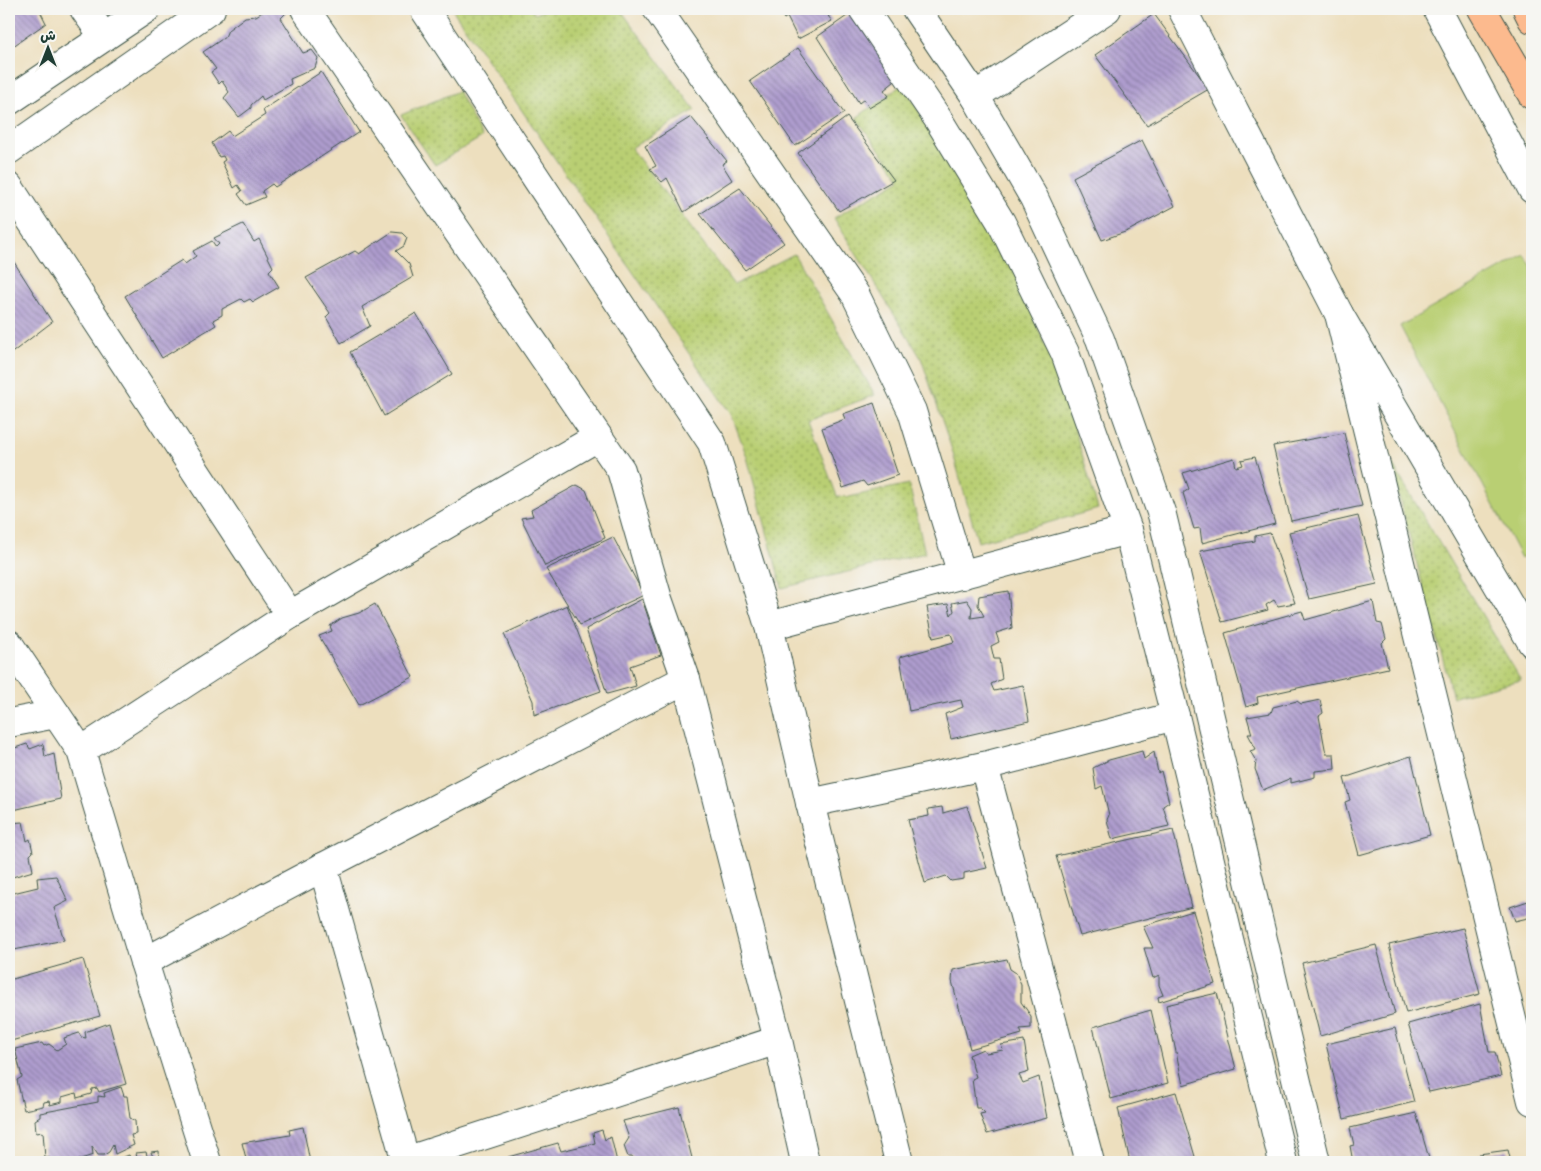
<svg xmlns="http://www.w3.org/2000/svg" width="1541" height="1171" font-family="Delius,'Playpen Sans Arabic',sans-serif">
<defs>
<pattern id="grass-dots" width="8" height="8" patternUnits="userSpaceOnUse" patternTransform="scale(1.25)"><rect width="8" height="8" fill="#b9cf73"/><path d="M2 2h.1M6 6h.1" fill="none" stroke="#96a95f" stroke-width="1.8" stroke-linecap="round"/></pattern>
<pattern id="building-back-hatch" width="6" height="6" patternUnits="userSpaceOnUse" patternTransform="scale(1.25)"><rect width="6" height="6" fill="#ae9cce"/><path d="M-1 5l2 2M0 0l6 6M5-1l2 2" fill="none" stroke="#8d80a8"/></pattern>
</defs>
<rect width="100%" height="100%" fill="#f6f6f2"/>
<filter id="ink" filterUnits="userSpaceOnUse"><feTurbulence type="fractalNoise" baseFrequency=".02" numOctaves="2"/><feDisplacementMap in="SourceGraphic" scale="10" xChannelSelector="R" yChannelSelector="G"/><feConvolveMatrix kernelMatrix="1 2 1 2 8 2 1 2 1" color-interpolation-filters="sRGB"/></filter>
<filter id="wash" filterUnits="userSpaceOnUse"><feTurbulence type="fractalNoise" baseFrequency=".0096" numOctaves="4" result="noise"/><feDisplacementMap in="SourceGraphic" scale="20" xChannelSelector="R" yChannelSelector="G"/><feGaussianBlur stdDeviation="1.12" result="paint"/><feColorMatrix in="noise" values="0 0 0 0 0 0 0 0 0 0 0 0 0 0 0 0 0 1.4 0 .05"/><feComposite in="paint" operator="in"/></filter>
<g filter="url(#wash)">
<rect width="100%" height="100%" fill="#eddfbe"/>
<g fill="url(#grass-dots)" stroke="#6c8654">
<polygon points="452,9 531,9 535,14 545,9 620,9 695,110 631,148 734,285 794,254 875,395 808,420 837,496 849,497 909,484 925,553 782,588 747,457 732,416"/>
<polygon points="903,84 958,179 1016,274 1063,389 1098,509 978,542 952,450 921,358 834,218 901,179 856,118"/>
<polygon points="458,91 482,137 435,165 401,115"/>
<polygon points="1388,457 1521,680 1453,697"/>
</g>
<polygon fill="#b9cf73" stroke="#6c8654" points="1525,255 1532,267 1532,551 1521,558 1400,326"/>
<g id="blocks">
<g fill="url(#building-back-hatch)">
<polygon points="9,9 39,9 46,23 9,49"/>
<polygon points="267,9 288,9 289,10 281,18 303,53 312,50 318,58 315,68 290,79 291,84 263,100 261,96 251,105 251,108 239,117 224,98 229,92 222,81 219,84 211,72 216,69 203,52 225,37 228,30 245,17 256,16"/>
<polygon points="778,9 843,9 828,16 832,21 798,39 787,17 784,19"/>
<polygon points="857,9 905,73 884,90 889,96 869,108 864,99 859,103 817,37"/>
<polygon points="1154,14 1209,89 1147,125 1095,55"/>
<polygon points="798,48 844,113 795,146 750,81"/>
<polygon points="321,72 359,132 275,187 272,184 262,191 265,197 246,205 238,194 242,191 238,185 234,188 222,162 225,160 223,156 219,157 212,143 228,131 232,136 265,115 263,110"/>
<polygon points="691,117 727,161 722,164 732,180 684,212 667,178 662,182 650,169 656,166 645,146"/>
<polygon points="847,117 894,180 839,211 798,153"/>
<polygon points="1142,140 1175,206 1128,231 1102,240 1073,177"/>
<polygon points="740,188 784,243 745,270 700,214"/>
<polygon points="243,224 254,242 259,239 273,267 269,271 279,287 253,302 250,299 244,302 241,299 222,309 222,315 213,320 216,325 162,358 125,296 182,260 185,264 196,256 193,251 212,241 216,247 219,244 214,238"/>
<polygon points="392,232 402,233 407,238 404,246 396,251 409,264 413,277 362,307 370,326 341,343 326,317 330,313 306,278 355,251 359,254"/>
<polygon points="14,262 52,322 9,355 9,265"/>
<polygon points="416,313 452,374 384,416 350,352"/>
<polygon points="874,403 898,475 867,486 863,481 843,488 822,428 845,419 843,414"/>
<polygon points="1344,433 1362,506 1291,521 1273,446"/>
<polygon points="1255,457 1275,524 1202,543 1200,528 1194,529 1183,493 1189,489 1183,473 1234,458 1236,467 1243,465 1241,460"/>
<polygon points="577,485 586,490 605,538 545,566 521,518 533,516 531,510"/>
<polygon points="1358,516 1377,584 1309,599 1289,532"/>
<polygon points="1270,533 1295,603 1278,606 1274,600 1266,605 1268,610 1222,622 1200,551 1255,541 1255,536"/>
<polygon points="613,537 644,595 580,625 546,569"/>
<polygon points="1008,591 1012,628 996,633 999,642 991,646 994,659 999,659 1002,679 991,684 994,691 1023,685 1029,721 951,739 945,714 963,707 961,700 909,711 900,657 954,642 951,634 933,638 927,607 948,604 951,615 954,611 952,603 967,600 972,608 971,618 984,616 978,605 979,596"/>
<polygon points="642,599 661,655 630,666 636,686 607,694 586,629"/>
<polygon points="1373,601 1377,623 1382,624 1386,639 1382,643 1388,668 1257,697 1258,703 1246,707 1225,633 1302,611 1305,620"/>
<polygon points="375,604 413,677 359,705 319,636 332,631 330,626 342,618 359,613"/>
<polygon points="567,605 601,691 534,715 533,701 504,634"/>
<polygon points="1320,700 1323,713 1319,716 1326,754 1334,754 1335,769 1315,771 1315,777 1291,783 1291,778 1263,790 1255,769 1256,761 1250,751 1256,749 1248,734 1252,734 1247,717 1271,713 1273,707 1297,701 1301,704"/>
<polygon points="27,744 30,749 43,744 45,757 54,754 61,799 9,811 9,750"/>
<polygon points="1142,751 1144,759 1154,752 1158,773 1161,771 1169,802 1163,806 1169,826 1112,839 1107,820 1109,815 1102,786 1096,789 1093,768 1109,760"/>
<polygon points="1411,756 1430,835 1359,855 1345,802 1350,800 1344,778"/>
<polygon points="967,806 987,868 964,873 964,879 951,881 946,876 925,883 908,820 929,816 928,809 942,807 943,813"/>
<polygon points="23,822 27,841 30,839 33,852 30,855 33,871 9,878 9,823"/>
<polygon points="1173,830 1192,907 1080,936 1056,856"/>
<polygon points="56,876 68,901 54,908 64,940 9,951 9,894 38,887 37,878"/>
<polygon points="1528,901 1532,917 1515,921 1510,907"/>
<polygon points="1193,911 1215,984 1159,1002 1158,997 1163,995 1159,985 1159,975 1153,978 1144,948 1153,948 1143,926"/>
<polygon points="1463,928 1480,994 1406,1013 1389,945"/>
<polygon points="1376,945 1395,1014 1320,1036 1302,963"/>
<polygon points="83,959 100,1016 11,1041 9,1035 9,980"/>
<polygon points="1007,959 1010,969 1016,973 1021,984 1021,1002 1031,1016 1031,1028 1020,1029 1022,1034 970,1049 952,981 953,970"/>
<polygon points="1217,993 1236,1069 1183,1085 1166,1005"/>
<polygon points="1480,1004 1489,1052 1495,1052 1501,1076 1429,1092 1408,1024"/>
<polygon points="1151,1010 1168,1083 1111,1099 1093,1027"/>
<polygon points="109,1023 126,1084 99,1092 97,1088 92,1089 91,1094 77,1098 76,1093 62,1097 62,1102 50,1105 49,1101 44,1102 43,1106 24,1110 17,1080 22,1077 15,1049 42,1043 44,1046 49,1044 57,1050 66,1044 64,1038 79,1033 81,1037 86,1038 85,1032"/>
<polygon points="1395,1028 1414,1102 1344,1119 1326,1044"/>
<polygon points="1024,1041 1029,1072 1019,1075 1023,1083 1039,1077 1047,1118 987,1134 980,1114 985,1113 980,1108 976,1108 972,1079 976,1077 969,1055 983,1049 986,1053 1003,1050 1001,1045"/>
<polygon points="121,1087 124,1096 127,1096 130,1118 135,1121 136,1134 131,1135 134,1145 115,1154 113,1145 109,1152 104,1155 98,1155 92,1146 93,1155 72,1162 50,1162 50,1158 45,1158 43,1132 36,1133 35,1120 40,1117 40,1113 98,1102 98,1096 105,1097 104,1093"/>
<polygon points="1176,1092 1196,1160 1190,1162 1130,1162 1118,1108"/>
<polygon points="679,1107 693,1162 634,1162 633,1157 628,1157 624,1146 629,1138 623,1121"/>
<polygon points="1416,1113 1430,1162 1353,1162 1350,1146 1354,1145 1350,1128"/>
<polygon points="303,1127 310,1162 247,1162 242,1143 290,1135 289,1130"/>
<polygon points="602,1130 605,1140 611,1137 617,1162 509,1162 508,1157 558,1143 561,1151 595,1143 593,1133"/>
<polygon points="1508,1150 1511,1162 1481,1162 1479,1154"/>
<polygon points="159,1151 160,1162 119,1162 119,1159 129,1155 131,1160 137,1158 136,1153 146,1152 148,1159 153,1157 151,1152"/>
</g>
</g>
</g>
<g filter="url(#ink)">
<use href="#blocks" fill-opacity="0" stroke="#3e5549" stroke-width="1"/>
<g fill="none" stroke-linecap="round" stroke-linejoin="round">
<g stroke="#3e5549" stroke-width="30">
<g id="minor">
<polyline points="84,9 104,37"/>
<polyline points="305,9 621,470 658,599 686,679 778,1040 805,1162"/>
<polyline points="424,9 712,443 769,626 810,803 899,1162"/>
<polyline points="657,9 855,294 912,411 962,575"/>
<polyline points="863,9 938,119 1001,222 1065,353 1128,530 1175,716 1283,1162"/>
<polyline points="916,9 975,96 1034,198 1100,339 1162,515 1316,1162"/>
<polyline points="1182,9 1339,314 1532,643"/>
<polyline points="1437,9 1532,189"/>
<polyline points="975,96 1107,9"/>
<polyline points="9,101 146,9"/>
<polyline points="9,150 211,9"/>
<polyline points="9,187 290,615"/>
<polyline points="1339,314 1532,1101"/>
<polyline points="769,626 1128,530"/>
<polyline points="9,644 81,751 144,962 207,1162"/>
<polyline points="9,723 56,714"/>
<polyline points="81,751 290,615 598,437"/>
<polyline points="984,766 1090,1162"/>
<polyline points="810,803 984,766 1175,716"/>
<polyline points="323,867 406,1162"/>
<polyline points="144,962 323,867 686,679"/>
<polyline points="405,1161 778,1040"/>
</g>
</g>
<g stroke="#3e5549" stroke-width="30">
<g id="major">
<polyline points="1482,9 1532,95"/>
<polyline points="1527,9 1532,19"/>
</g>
</g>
<use href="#minor" stroke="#fff" stroke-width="28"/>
<use href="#major" stroke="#fcba8e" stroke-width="28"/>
</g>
</g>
<rect width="1541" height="1171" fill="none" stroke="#f6f6f2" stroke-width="30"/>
<g transform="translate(48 48)" stroke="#f6f6f2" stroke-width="4" paint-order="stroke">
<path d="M0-4L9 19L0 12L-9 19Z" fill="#1f3d34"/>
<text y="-8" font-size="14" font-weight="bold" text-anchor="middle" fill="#1f3d34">ش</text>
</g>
</svg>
